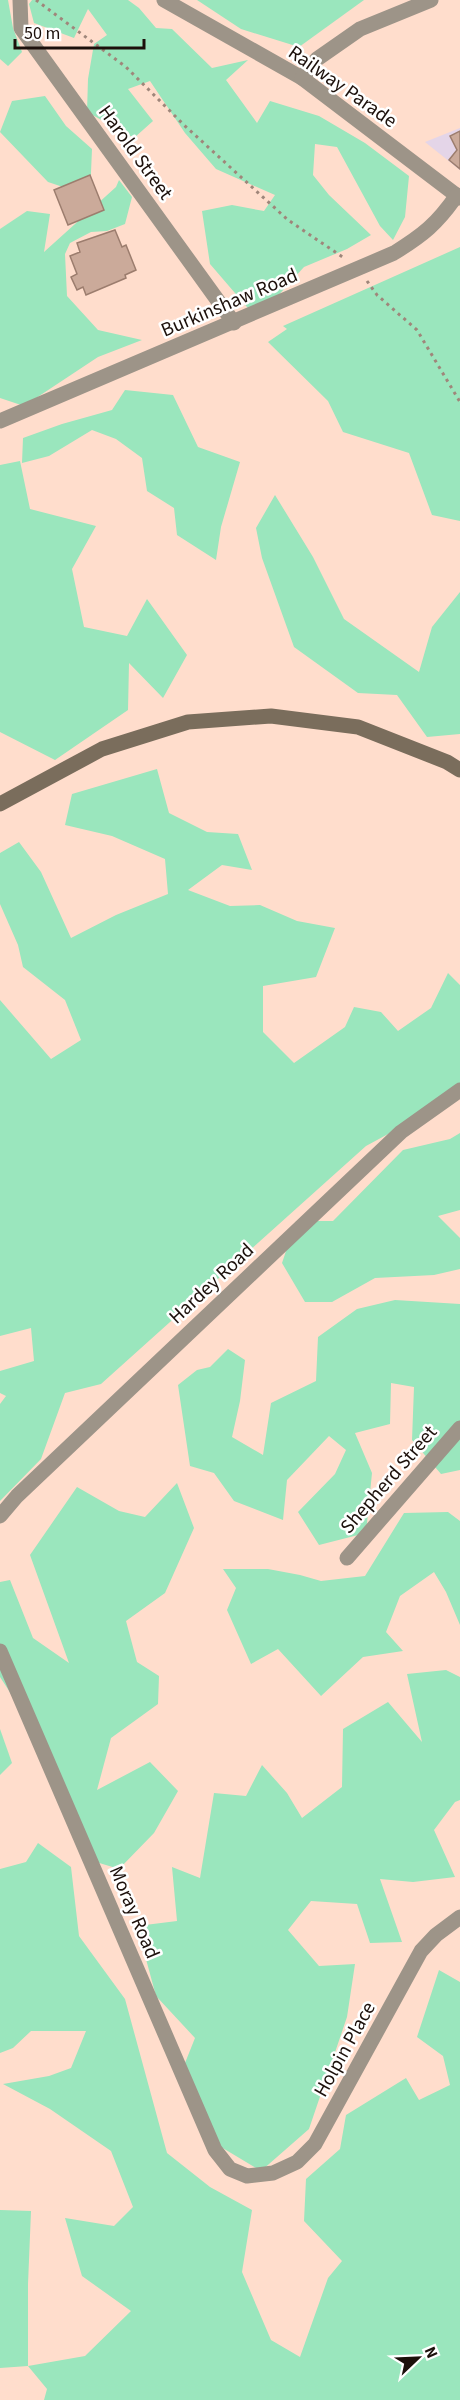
<svg xmlns="http://www.w3.org/2000/svg" width="460" height="2400" font-family="'Source Sans 3',sans-serif">
<rect width="100%" height="100%" fill="#fdc"/>
<polygon fill="#e4d5e8" points="460,128 460,170 425,142"/>
<g fill="#9ae6bd">
<polygon points="0,0 8,0 13,28 22,52 8,66 0,59"/>
<polygon points="32,0 128,0 139,8 156,28 172,29 212,68 248,60 226,80 257,123 270,101 319,116 365,143 409,176 405,217 393,240 380,226 337,147 315,144 313,175 329,195 371,235 347,249 304,267 275,299 253,314 210,264 202,211 232,205 264,211 275,195 216,169 185,133 150,81 128,89 153,121 134,138 87,112 88,79 94,44 107,35 88,9 74,38 34,23 29,4"/>
<polygon points="197,0 364,0 299,47 241,29"/>
<polygon points="45,96 66,126 92,149 90,196 48,182 0,132 12,101"/>
<polygon points="119,180 132,197 125,224 107,231 91,232 70,243 65,254 67,296 98,330 142,340 98,357 24,406 0,398 0,229 27,211 50,214 44,252 116,187"/>
<polygon points="460,247 460,521 432,515 409,453 343,432 328,401 268,342 287,329 283,326"/>
<polygon points="125,390 173,395 198,447 240,462 221,527 216,560 177,535 174,508 147,491 142,458 116,439 92,430 49,456 22,463 23,438 62,424 112,410"/>
<polygon points="20,461 30,509 96,526 72,569 84,627 127,636 147,599 187,655 163,698 129,663 128,710 55,760 0,732 0,465"/>
<polygon points="275,495 313,557 344,619 419,672 432,627 460,592 460,734 427,737 397,695 358,693 294,647 262,558 256,528"/>
<polygon points="157,769 169,813 207,832 238,834 252,870 222,865 188,890 230,906 260,905 297,921 335,928 316,977 263,986 263,1032 294,1063 345,1027 354,1007 381,1012 398,1031 431,1008 448,973 460,985 460,1095 366,1146 101,1384 65,1393 41,1459 0,1501 0,1404 6,1396 0,1393 0,1371 34,1361 31,1328 0,1336 0,1000 51,1059 81,1040 65,1000 23,967 18,945 0,904 0,853 19,842 41,872 71,938 116,915 168,894 165,859 112,836 65,825 72,794"/>
<polygon points="460,1133 460,1210 438,1216 460,1238 460,1269 434,1275 375,1278 332,1302 305,1302 282,1263 296,1221 333,1221 403,1150 450,1139"/>
<polygon points="395,1300 460,1304 460,1470 441,1474 412,1440 414,1387 391,1383 390,1424 355,1433 372,1473 366,1533 319,1545 298,1512 335,1474 346,1450 329,1436 287,1480 283,1520 234,1501 214,1473 190,1466 178,1385 197,1370 210,1367 228,1349 245,1360 240,1401 232,1437 263,1455 271,1403 316,1381 318,1337 357,1309"/>
<polygon points="177,1483 194,1528 165,1593 126,1621 137,1662 159,1676 158,1704 111,1738 97,1790 150,1762 178,1791 154,1833 119,1869 83,1858 17,1703 0,1677 0,1582 10,1580 33,1638 69,1663 30,1555 77,1487 119,1511 145,1517"/>
<polygon points="448,1512 460,1521 460,1625 446,1592 434,1572 400,1596 386,1632 403,1651 363,1657 321,1696 278,1649 251,1664 227,1610 236,1588 223,1569 268,1569 300,1575 321,1581 365,1576 404,1513"/>
<polygon points="446,1670 460,1677 460,1800 455,1802 434,1830 455,1877 413,1882 380,1879 402,1942 370,1943 357,1904 311,1901 288,1930 319,1966 355,1964 347,2017 309,2129 261,2171 221,2147 183,2068 195,2038 156,1996 137,1926 177,1921 172,1867 200,1878 214,1793 246,1796 262,1765 287,1793 302,1818 342,1787 343,1729 388,1702 422,1742 407,1674"/>
<polygon points="0,1729 12,1763 0,1775"/>
<polygon points="38,1843 71,1867 79,1936 125,1999 167,2153 210,2187 252,2210 242,2272 271,2340 300,2357 328,2278 342,2261 304,2221 306,2179 340,2149 346,2115 406,2078 419,2100 450,2085 443,2056 417,2037 439,1970 460,1982 460,2400 44,2400 47,2389 28,2366 0,2368 0,2210 31,2211 28,2284 28,2366 85,2356 131,2311 82,2276 65,2218 114,2226 133,2207 111,2151 50,2109 3,2084 49,2076 71,2068 86,2031 31,2031 13,2048 0,2053 0,1869 26,1862"/>
</g>
<g fill="#cbaa9a" stroke="#9c7d6e" stroke-width="1.5">
<polygon points="460,131 460,169 449,160 457,150 450,136"/>
<polygon points="90,175 104,210 68,225 54,190"/>
<polygon points="115,230 122,247 126,245 136,270 125,275 126,278 86,295 83,287 77,290 71,277 77,274 70,256 80,252 77,243"/>
</g>
<g fill="none" stroke-linecap="round" stroke-linejoin="round">
<g stroke="#9f867a" stroke-width="3" stroke-dasharray="3 4.5" stroke-linecap="butt">
<polyline points="36,0 126,67 184,125 288,220 344,258"/>
<polyline points="367,281 377,295 417,330 460,402"/>
</g>
<g stroke="#9d9488" stroke-width="15">
<polyline points="20,0 21,28 234,323"/>
<polyline points="164,0 302,78 460,198"/>
<polyline points="302,78 317,59 360,29 431,0"/>
<path d="M0 421 394 253C423 235 437 224 457 195"/>
<polyline points="0,1516 17,1496 401,1132 460,1090"/>
<polyline points="347,1558 460,1428"/>
<polyline points="0,1651 215,2150 230,2169 247,2176 273,2173 297,2162 315,2144 421,1951 436,1935 460,1917"/>
</g>
<polyline stroke="#7a6d5c" stroke-width="15" points="0,804 102,749 188,722 271,716 358,727 447,762 460,770"/>
</g>
<g text-anchor="middle" stroke-width="5" stroke-linejoin="round" paint-order="stroke">
<g font-size="20" fill="#1c100b" stroke="#fff">
<text transform="translate(343 86) rotate(35)" y="7">Railway Parade</text>
<text transform="translate(136 152) rotate(54)" y="7">Harold Street</text>
<text transform="translate(229 302) rotate(-23)" y="7">Burkinshaw Road</text>
<text transform="translate(211 1283) rotate(-43)" y="7">Hardey Road</text>
<text transform="translate(388 1479) rotate(-49)" y="7">Shepherd Street</text>
<text transform="translate(135 1912) rotate(67)" y="7">Moray Road</text>
<text transform="translate(344 2049) rotate(-61)" y="7">Holpin Place</text>
</g>
</g>
<g transform="translate(418 2358) rotate(67)" stroke="#ffffff" stroke-width="4.5" paint-order="stroke">
<path d="M0-4.5L10 22L0 15L-10 22Z" fill="#1c100b"/>
<text y="-9" font-size="16" font-weight="bold" text-anchor="middle" fill="#1c100b">N</text>
</g>
<path d="M15 39v9h129v-9" fill="none" stroke="#1c100b" stroke-width="3"/>
<text x="24" y="39" font-size="18" fill="#1c100b" stroke="#ffffff" stroke-width="4.5" paint-order="stroke">50 m</text>
</svg>
